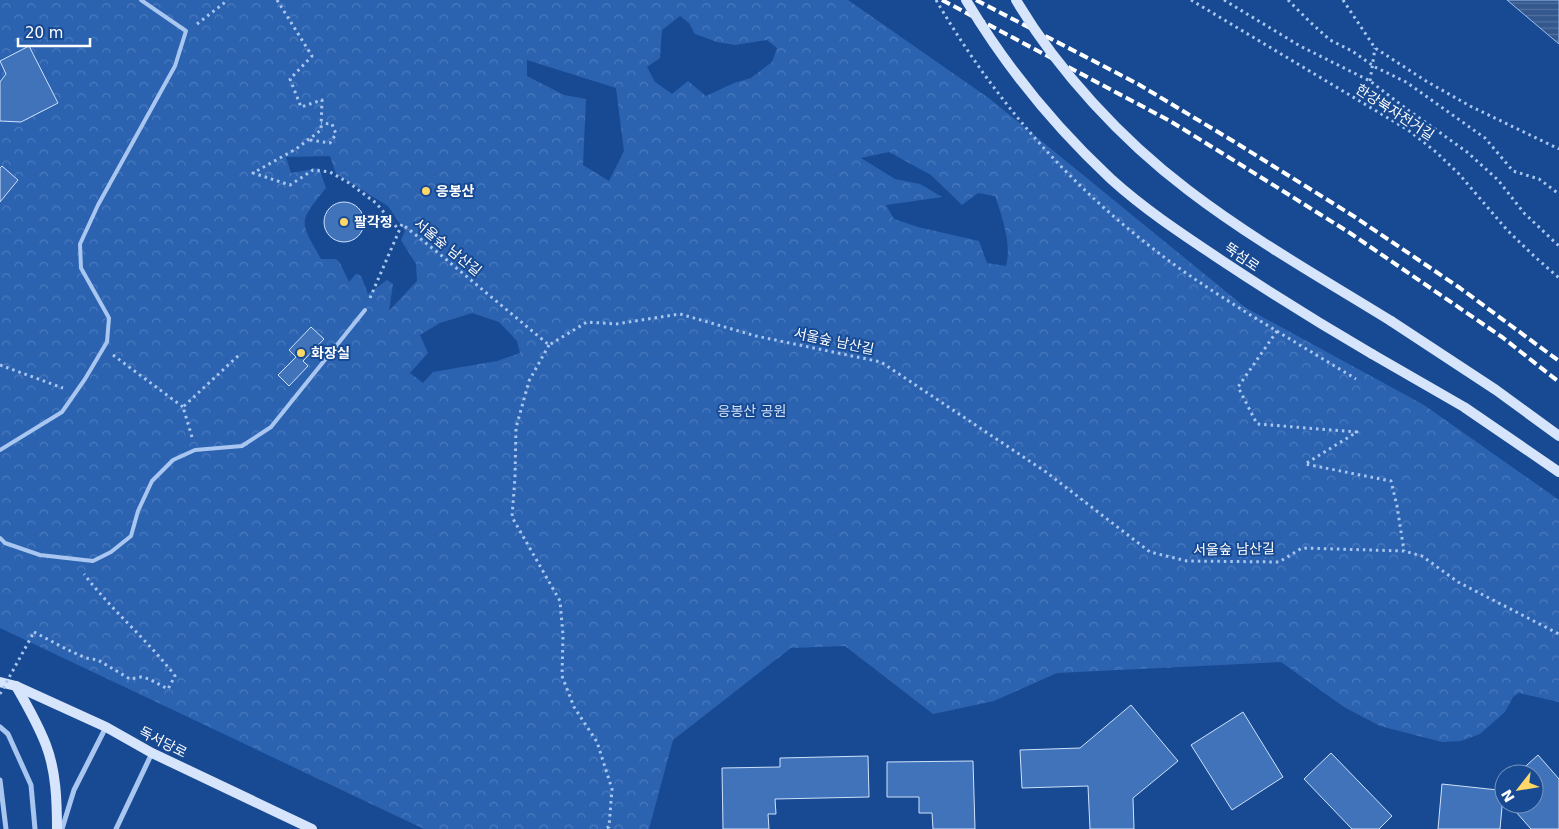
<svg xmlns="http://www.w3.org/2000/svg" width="1559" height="829" font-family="'DejaVu Sans','Noto Sans KR',sans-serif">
<defs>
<pattern id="forest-crowns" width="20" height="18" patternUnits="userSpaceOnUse" patternTransform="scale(1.25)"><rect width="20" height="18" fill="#2b63b1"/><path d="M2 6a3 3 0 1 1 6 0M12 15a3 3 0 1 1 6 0" fill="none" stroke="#4b7abd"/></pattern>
<pattern id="water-rules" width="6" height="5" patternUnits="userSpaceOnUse" patternTransform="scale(1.25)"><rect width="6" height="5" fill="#34588e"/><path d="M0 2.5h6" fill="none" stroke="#52719f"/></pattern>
</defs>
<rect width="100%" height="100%" fill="#184a93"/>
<path fill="url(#forest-crowns)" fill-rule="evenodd" d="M0 0H848L990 99 1246 308 1424 405 1559 500V702L1519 693 1513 697 1505 712 1480 734 1461 741 1442 742 1380 726 1344 707 1281 662 1057 673 994 701 933 714 845 646 791 648 673 740 649 829H424L0 628ZM680 16 689 23 695 34 717 42 735 45 767 40 777 48 772 62 751 78 734 83 706 96 688 81 672 94 655 82 647 67 660 58 662 30ZM527 60 616 88 624 151 609 181 583 165 586 99 564 95 527 76ZM889 152 931 175 962 205 978 193 995 196C1002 217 1012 244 1006 266L987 263 979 241 918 227 894 219 886 205 942 197 920 184 895 179 861 158ZM330 156 336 174 388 206 405 231 401 240 416 264 417 281 389 311 393 284 387 280 368 294 361 276 356 274 349 282 340 263 336 259H321C299 220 298 223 326 188L319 168 291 173 286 157ZM472 313 499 322 517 341 520 353 497 361 433 372 423 383 410 373 428 353 420 335 440 323Z"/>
<polygon fill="url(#water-rules)" stroke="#9ac1f2" points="1507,0 1559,0 1559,44"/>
<g fill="#4173ba" stroke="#cee1fb">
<polygon points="29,46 58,103 21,122 0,121 0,82 6,74 0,61"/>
<polygon points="2,166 18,180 0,202 0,168"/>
<circle cx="344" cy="222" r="20"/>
<polygon points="311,327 324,339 303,361 308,366 289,386 278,375 296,357 289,350"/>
<polygon points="1131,705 1178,761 1133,798 1134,829 1090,829 1088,786 1022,788 1020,750 1080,748"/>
<polygon points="1243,712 1283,777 1232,810 1191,745"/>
<polygon points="1331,753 1392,816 1379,829 1352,829 1304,779"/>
<polygon points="1538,755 1559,779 1559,829 1531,829 1509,804 1534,804 1534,774 1517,774"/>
<polygon points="868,756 869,797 775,799 776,814 768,814 769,829 723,829 722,768 780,767 780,758"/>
<polygon points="973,761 975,829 933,829 932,813 919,813 919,797 887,797 887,762"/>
<polygon points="1442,784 1498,790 1504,785 1500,829 1438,829"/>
</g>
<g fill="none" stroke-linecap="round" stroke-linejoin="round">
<g stroke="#a8c6f0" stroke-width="3" stroke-dasharray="2.5 4" stroke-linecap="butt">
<polyline points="277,0 312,56 290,79 301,107 322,100 321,130 296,149 253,173 290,185 313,170 330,172 349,183 376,203 399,230"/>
<path d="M936 0C1001 111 1081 199 1186 273 1241 311 1299 344 1356 379"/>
<polyline points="1191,0 1408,130 1436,152 1459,174 1507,230 1534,256 1559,278"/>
<polyline points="1224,0 1300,46 1370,81 1404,107 1467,152 1498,180 1524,213 1559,246"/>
<polyline points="1288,0 1310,22 1330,40 1352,51 1375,67 1406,82 1485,138 1513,171 1539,179 1559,194"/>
<polyline points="1343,0 1375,48 1426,81 1470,106 1559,149"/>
<polyline points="197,24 228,0"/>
<polyline points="1370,81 1375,48"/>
<polyline points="310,140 330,143 336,134 332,124 321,123"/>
<polyline points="370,298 402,224 442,256 549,345 587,322 616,324 680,314 756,336 881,362 1046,472 1150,552 1187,561 1279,562 1302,548 1404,551 1422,556 1458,582 1559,634"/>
<polyline points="1277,331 1238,387 1257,424 1357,432 1305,464 1391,481 1397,506 1404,551"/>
<polyline points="549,345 529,381 516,428 515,477 512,517 560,601 563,635 562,676 574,707 597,742 612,789 609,827 603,829"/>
<polyline points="113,355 183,407"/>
<polyline points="0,365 63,388"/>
<polyline points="192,437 183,407 239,355"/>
<path d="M34 632 68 650 86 658 98 660 130 679 141 677 149 679 168 689 175 676C147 639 112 611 84 574"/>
</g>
<g stroke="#a8c6f0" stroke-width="4">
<polyline points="0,450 62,412 85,379 107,342 109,318 81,268 80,244 98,205 175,66 186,31 141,0"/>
<polyline points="0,538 5,543 40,555 93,561 111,552 131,536 138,511 152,481 173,460 195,450 242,446 271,427 365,310"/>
</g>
<g stroke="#a8c6f0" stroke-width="5">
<polyline points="0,727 8,734 31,785 35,829"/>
<polyline points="0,780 6,829"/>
<polyline points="62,829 74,790 106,727"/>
<polyline points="116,829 152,753"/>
</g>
<g stroke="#d6e5fb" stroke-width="10">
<polyline points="1391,321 1496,390 1559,436"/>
<polyline points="1372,354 1464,407 1559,472"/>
<polyline points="0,682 16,686 106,727 152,753 312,829"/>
<path d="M16 686C27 705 38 724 46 745 56 771 57 801 57 829"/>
</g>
<g stroke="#fff" stroke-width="4" stroke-dasharray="9 4" stroke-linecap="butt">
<polyline points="942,0 1170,121 1238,163 1350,233 1502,337 1559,382"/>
<polyline points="976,0 1138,84 1233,141 1355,217 1460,288 1559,361"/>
</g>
<polyline stroke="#a8c6f0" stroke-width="3" stroke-dasharray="2.5 4" stroke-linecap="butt" points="0,694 34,632"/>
<g stroke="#d6e5fb" stroke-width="10">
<path d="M966 0C1006 67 1054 126 1111 179 1143 208 1179 232 1215 256 1266 290 1319 323 1372 354"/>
<path d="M1016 0C1058 71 1122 140 1188 190 1252 239 1323 279 1391 321"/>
</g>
</g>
<g fill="#ffd867" stroke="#184a93" stroke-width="2">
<circle cx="426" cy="191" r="5"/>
<circle cx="344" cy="222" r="5"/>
<circle cx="301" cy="353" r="5"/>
</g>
<g text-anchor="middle" stroke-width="4" stroke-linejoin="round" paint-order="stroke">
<g font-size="14" fill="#fff" stroke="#184a93">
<text transform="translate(1395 112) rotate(33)" y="5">한강북자전거길</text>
<text transform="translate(448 247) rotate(39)" y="5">서울숲 남산길</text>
<text transform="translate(1242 257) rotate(34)" y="5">뚝섬로</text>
<text transform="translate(834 341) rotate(12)" y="5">서울숲 남산길</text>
<text transform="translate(1234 549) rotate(-1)" y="5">서울숲 남산길</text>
<text transform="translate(163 742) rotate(27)" y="5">독서당로</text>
</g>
<g font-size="14" font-weight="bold" fill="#fff" stroke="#184a93" text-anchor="start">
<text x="436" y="196">응봉산</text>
<text x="354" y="227">팔각정</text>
<text x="311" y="358">화장실</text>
</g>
<g font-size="14" fill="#cee1fb" stroke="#184a93">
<text x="752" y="416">응봉산 공원</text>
</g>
</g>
<g transform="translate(1519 789) rotate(239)"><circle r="24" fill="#184a93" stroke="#7492be"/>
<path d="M0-4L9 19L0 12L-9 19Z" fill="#ffd867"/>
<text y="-8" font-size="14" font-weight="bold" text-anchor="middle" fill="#ffffff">N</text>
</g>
<path d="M18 38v8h72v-8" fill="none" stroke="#ffffff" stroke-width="2.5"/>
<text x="25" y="38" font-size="15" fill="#ffffff" stroke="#184a93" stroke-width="4" paint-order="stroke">20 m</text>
</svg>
